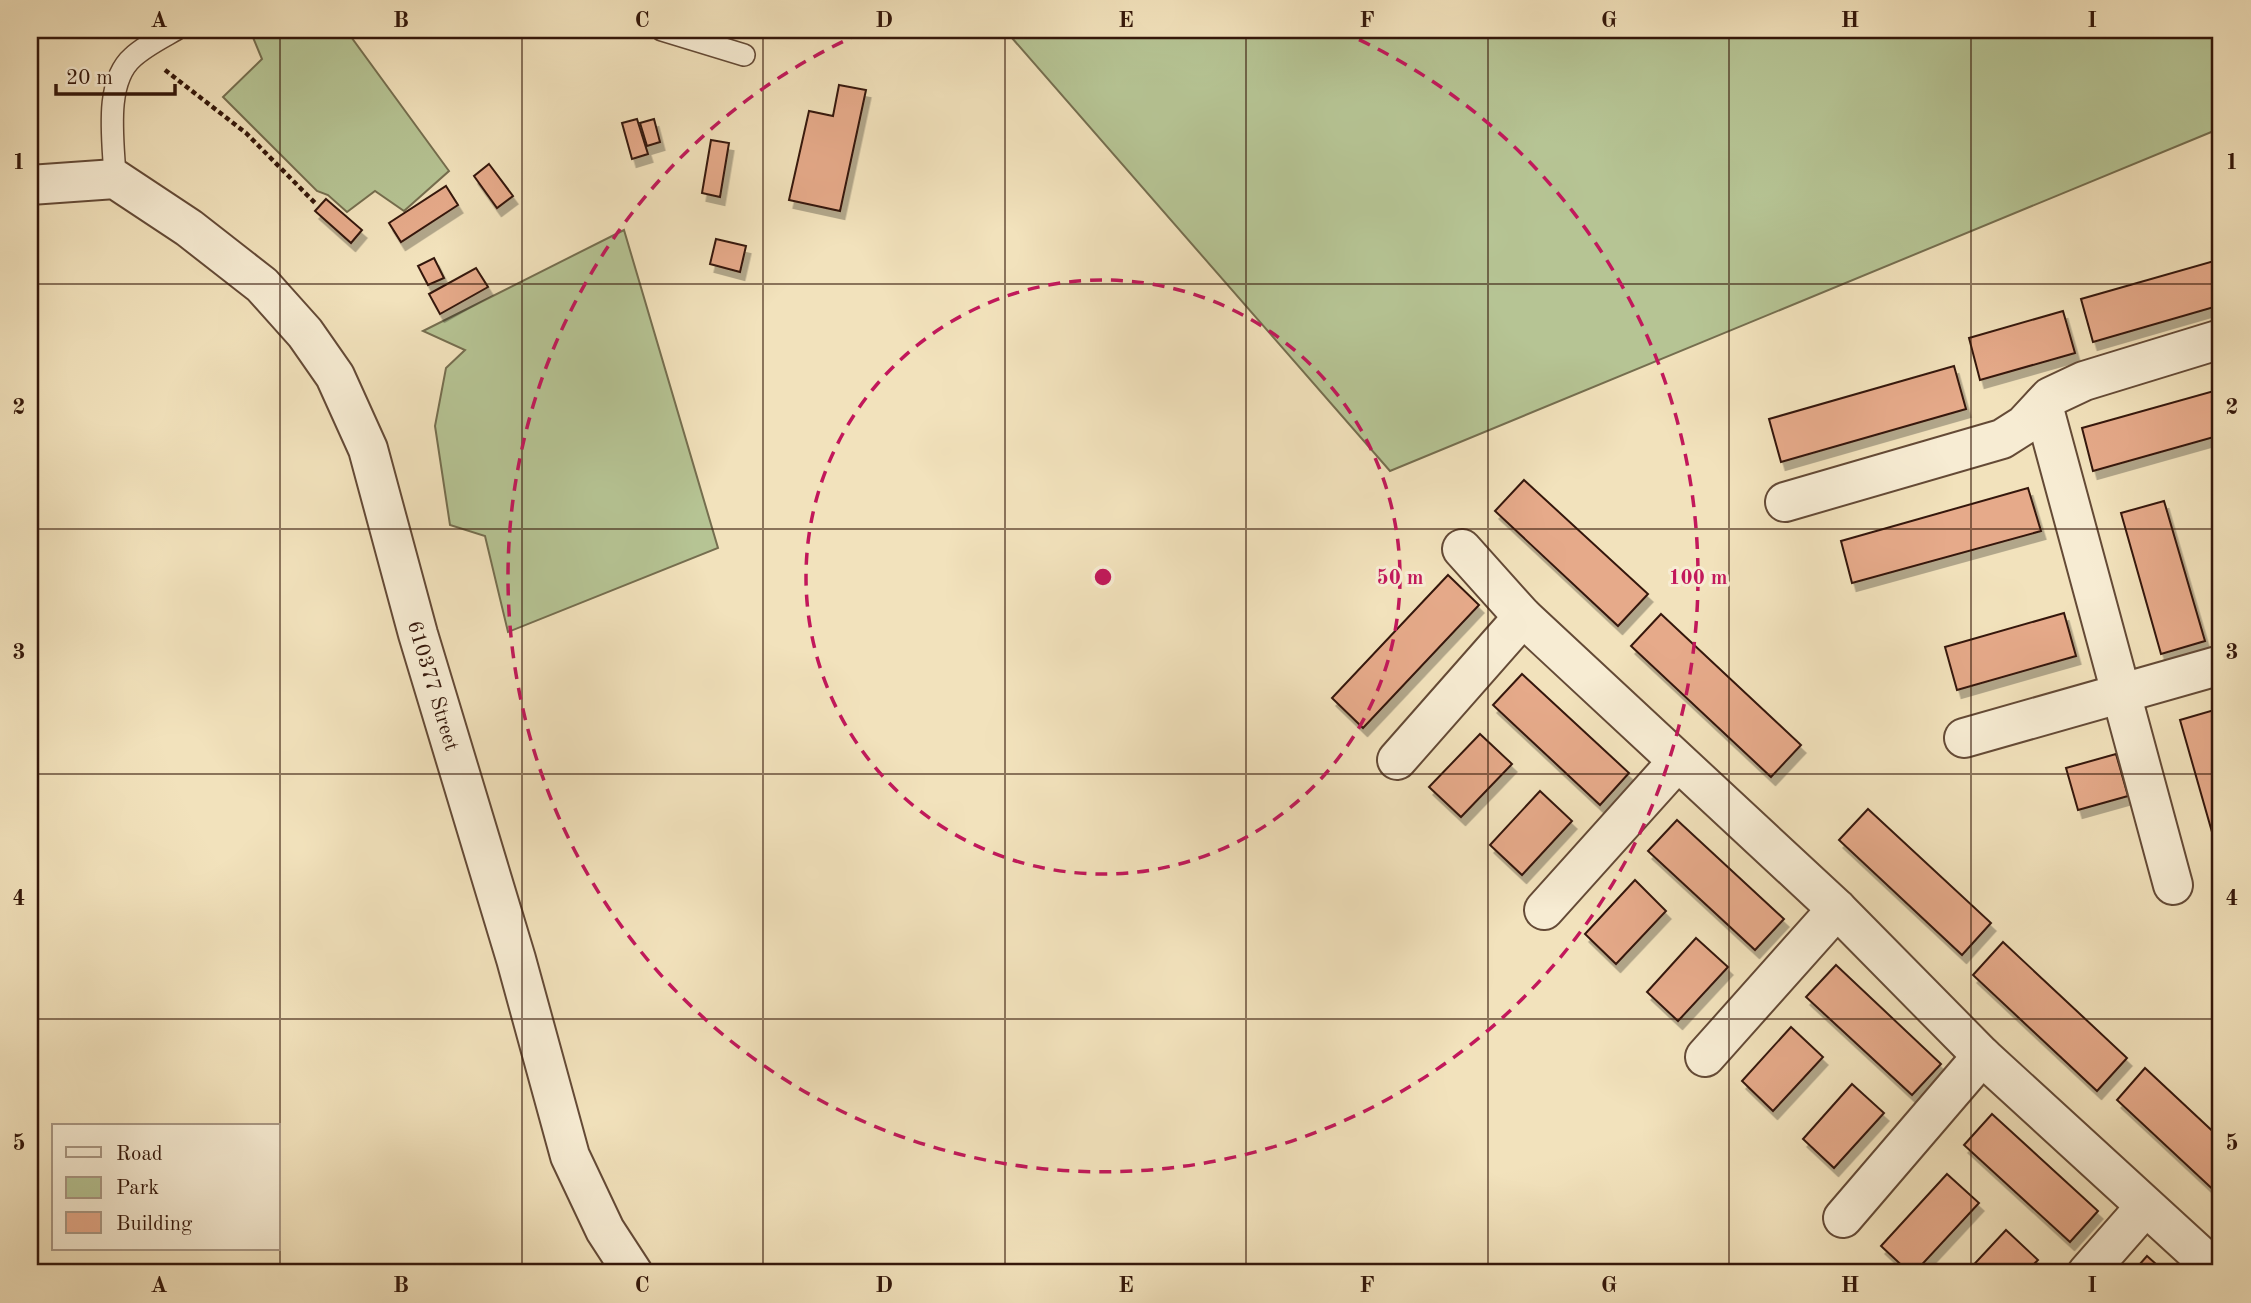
<svg xmlns="http://www.w3.org/2000/svg" width="2251" height="1303" font-family="'Old Standard TT',serif">
<defs>
<filter id="shadow"><feDropShadow dx="4.5" dy="8" stdDeviation="0" flood-color="#0004"/></filter>
</defs>
<rect width="100%" height="100%" fill="#f2e2bc"/>
<filter id="stains"><feTurbulence type="fractalNoise" baseFrequency=".00286" numOctaves="4"/><feColorMatrix values="0 0 0 0 .2 0 0 0 0 .09 0 0 0 0 .02 0 0 0 .5 -.17"/></filter>
<radialGradient id="worn" r=".72"><stop offset=".6" stop-color="#630" stop-opacity="0"/><stop offset="1" stop-color="#630" stop-opacity=".3"/></radialGradient>
<g fill="#b6c494" stroke="#756e4f" stroke-width="2">
<polygon points="258,30 346,30 449,171 404,211 375,191 347,212 328,195 317,191 223,97 262,59 252,35"/>
<polygon points="1005,30 2221,30 2221,128 1390,471"/>
<polygon points="624,230 718,548 508,632 485,536 450,525 435,426 446,368 465,350 423,331"/>
</g>
<g fill="#e6aa8a" stroke="#34170a" stroke-width="2" filter="url(#shadow)">
<polygon points="839,85 866,90 840,211 789,200 809,111 833,116"/>
<polygon points="637,119 648,154 632,159 622,123"/>
<polygon points="654,119 660,142 647,146 640,123"/>
<polygon points="711,140 729,143 720,197 702,193"/>
<polygon points="489,164 513,196 497,208 474,176"/>
<polygon points="446,186 458,205 401,242 389,223"/>
<polygon points="326,199 362,230 351,243 315,211"/>
<polygon points="716,239 746,246 740,272 710,264"/>
<polygon points="434,258 444,278 428,285 418,266"/>
<polygon points="2221,259 2221,305 2093,342 2081,299"/>
<polygon points="476,268 488,287 440,314 429,294"/>
<polygon points="2063,311 2075,353 1980,380 1969,338"/>
<polygon points="1954,366 1966,409 1781,462 1769,419"/>
<polygon points="2221,389 2221,435 2093,471 2082,428"/>
<polygon points="1524,480 1648,594 1618,626 1495,511"/>
<polygon points="2028,488 2041,531 1852,583 1841,541"/>
<polygon points="2164,501 2205,641 2161,654 2121,513"/>
<polygon points="1448,575 1479,605 1363,728 1332,698"/>
<polygon points="2064,613 2076,656 1957,690 1945,647"/>
<polygon points="1661,614 1801,745 1771,777 1631,646"/>
<polygon points="1522,674 1629,773 1600,805 1493,705"/>
<polygon points="2221,708 2221,860 2220,860 2180,720"/>
<polygon points="1480,734 1512,764 1461,817 1429,787"/>
<polygon points="2116,754 2128,796 2078,810 2066,768"/>
<polygon points="1540,791 1572,821 1522,875 1490,845"/>
<polygon points="1868,809 1991,923 1962,955 1839,840"/>
<polygon points="1677,820 1784,919 1755,950 1648,851"/>
<polygon points="1635,880 1666,911 1616,964 1585,934"/>
<polygon points="1696,938 1728,967 1678,1021 1647,992"/>
<polygon points="2003,942 2127,1058 2097,1091 1973,975"/>
<polygon points="1836,965 1941,1064 1912,1095 1806,997"/>
<polygon points="1791,1027 1823,1057 1773,1111 1742,1081"/>
<polygon points="2145,1068 2221,1139 2221,1197 2117,1100"/>
<polygon points="1852,1084 1884,1113 1834,1168 1803,1139"/>
<polygon points="1992,1114 2098,1211 2070,1242 1964,1145"/>
<polygon points="1947,1174 1979,1203 1914,1273 1910,1273 1881,1246"/>
<polygon points="2006,1230 2038,1260 2025,1273 1966,1273"/>
<polygon points="2147,1256 2166,1273 2132,1273"/>
</g>
<g fill="none" stroke-linecap="round" stroke-linejoin="round">
<g stroke="#644a36" stroke-width="24">
<g id="service">
<polyline points="662,30 744,55"/>
<path d="M115 179C114 144 103 83 133 57 145 46 161 38 175 30"/>
</g>
</g>
<g stroke="#644a36" stroke-width="42">
<g id="minor">
<path id="s1" d="M30 185 115 179 189 228 262 285 305 333 335 376 368 449 418 634 516 959 570 1156 605 1230 633 1273"/>
<polyline points="2043,405 2173,885"/>
<polyline points="1785,502 2002,439 2024,425 2050,397 2084,381 2221,339"/>
<polyline points="1462,549 1523,617 1837,909 1982,1056 2219,1273"/>
<polyline points="1964,738 2221,665"/>
<polyline points="1397,760 1523,617"/>
<polyline points="1544,910 1677,762"/>
<polyline points="1705,1057 1837,909"/>
<polyline points="1843,1218 1982,1056"/>
<polyline points="2087,1273 2145,1207"/>
</g>
</g>
<polyline stroke="#34170a" stroke-width="4.5" stroke-dasharray="5 3.5" stroke-linecap="butt" points="165,70 246,133 316,204"/>
<use href="#service" stroke="#f7ecd3" stroke-width="21"/>
<use href="#minor" stroke="#f7ecd3" stroke-width="38"/>
</g>
<path fill="none" stroke="#34170a" stroke-width="2" stroke-opacity="0.55" d="M280 30V1273M522 30V1273M763 30V1273M1005 30V1273M1246 30V1273M1488 30V1273M1729 30V1273M1971 30V1273M30 284H2221M30 529H2221M30 774H2221M30 1019H2221"/>
<g fill="none" stroke="#c2185b" stroke-width="3.5" stroke-dasharray="12 9">
<circle cx="1103" cy="577" r="297"/>
<path d="M1340 31A595 595 0 1 1 866 31"/>
</g>
<g text-anchor="middle" stroke-width="6" stroke-linejoin="round" paint-order="stroke">
<g font-size="21" fill="#34170a" stroke="#f7ecd3">
<text dy="7" stroke="none"><textPath href="#s1" startOffset="709">610377 Street</textPath></text>
</g>
</g>
<circle cx="1103" cy="577" r="10" fill="#c2185b" stroke="#f7ecd3" stroke-width="3.5"/>
<g font-size="21" text-anchor="middle" font-weight="bold" fill="#c2185b" stroke="#f7ecd3" stroke-width="6" stroke-linejoin="round" paint-order="stroke">
<text x="1400" y="584">50 m</text>
<text x="1698" y="584">100 m</text>
</g>
<rect width="2251" height="1303" fill="none" stroke="#f2e2bc" stroke-width="77"/>
<rect x="52" y="1124" width="228" height="126" fill="#f7ecd3" stroke="#a99783" stroke-width="2"/>
<rect x="66" y="1147" width="35" height="10" fill="#f7ecd3" stroke="#a99783" stroke-width="2"/>
<text x="116" y="1160" font-size="21" fill="#34170a">Road</text>
<rect x="66" y="1177" width="35" height="21" fill="#b6c494" stroke="#a99783" stroke-width="2"/>
<text x="116" y="1194" font-size="21" fill="#34170a">Park</text>
<rect x="66" y="1212" width="35" height="21" fill="#e6aa8a" stroke="#a99783" stroke-width="2"/>
<text x="116" y="1230" font-size="21" fill="#34170a">Building</text>
<path d="M56 84v10h119v-10" fill="none" stroke="#34170a" stroke-width="3.5"/>
<text x="66" y="84" font-size="21" fill="#34170a" stroke="#f7ecd3" stroke-width="5" paint-order="stroke">20 m</text>
<rect x="38" y="38" width="2174" height="1226" fill="none" stroke="#34170a" stroke-width="2.5"/>
<g font-size="23" text-anchor="middle" font-weight="bold" fill="#34170a">
<text x="159" y="27">A</text>
<text x="401" y="27">B</text>
<text x="642" y="27">C</text>
<text x="884" y="27">D</text>
<text x="1126" y="27">E</text>
<text x="1367" y="27">F</text>
<text x="1609" y="27">G</text>
<text x="1850" y="27">H</text>
<text x="2092" y="27">I</text>
<text x="19" y="169">1</text>
<text x="2232" y="169">1</text>
<text x="19" y="414">2</text>
<text x="2232" y="414">2</text>
<text x="19" y="659">3</text>
<text x="2232" y="659">3</text>
<text x="19" y="905">4</text>
<text x="2232" y="905">4</text>
<text x="19" y="1150">5</text>
<text x="2232" y="1150">5</text>
<text x="159" y="1292">A</text>
<text x="401" y="1292">B</text>
<text x="642" y="1292">C</text>
<text x="884" y="1292">D</text>
<text x="1126" y="1292">E</text>
<text x="1367" y="1292">F</text>
<text x="1609" y="1292">G</text>
<text x="1850" y="1292">H</text>
<text x="2092" y="1292">I</text>
</g>
<rect width="100%" height="100%" filter="url(#stains)"/>
<rect width="100%" height="100%" fill="url(#worn)"/>
</svg>
